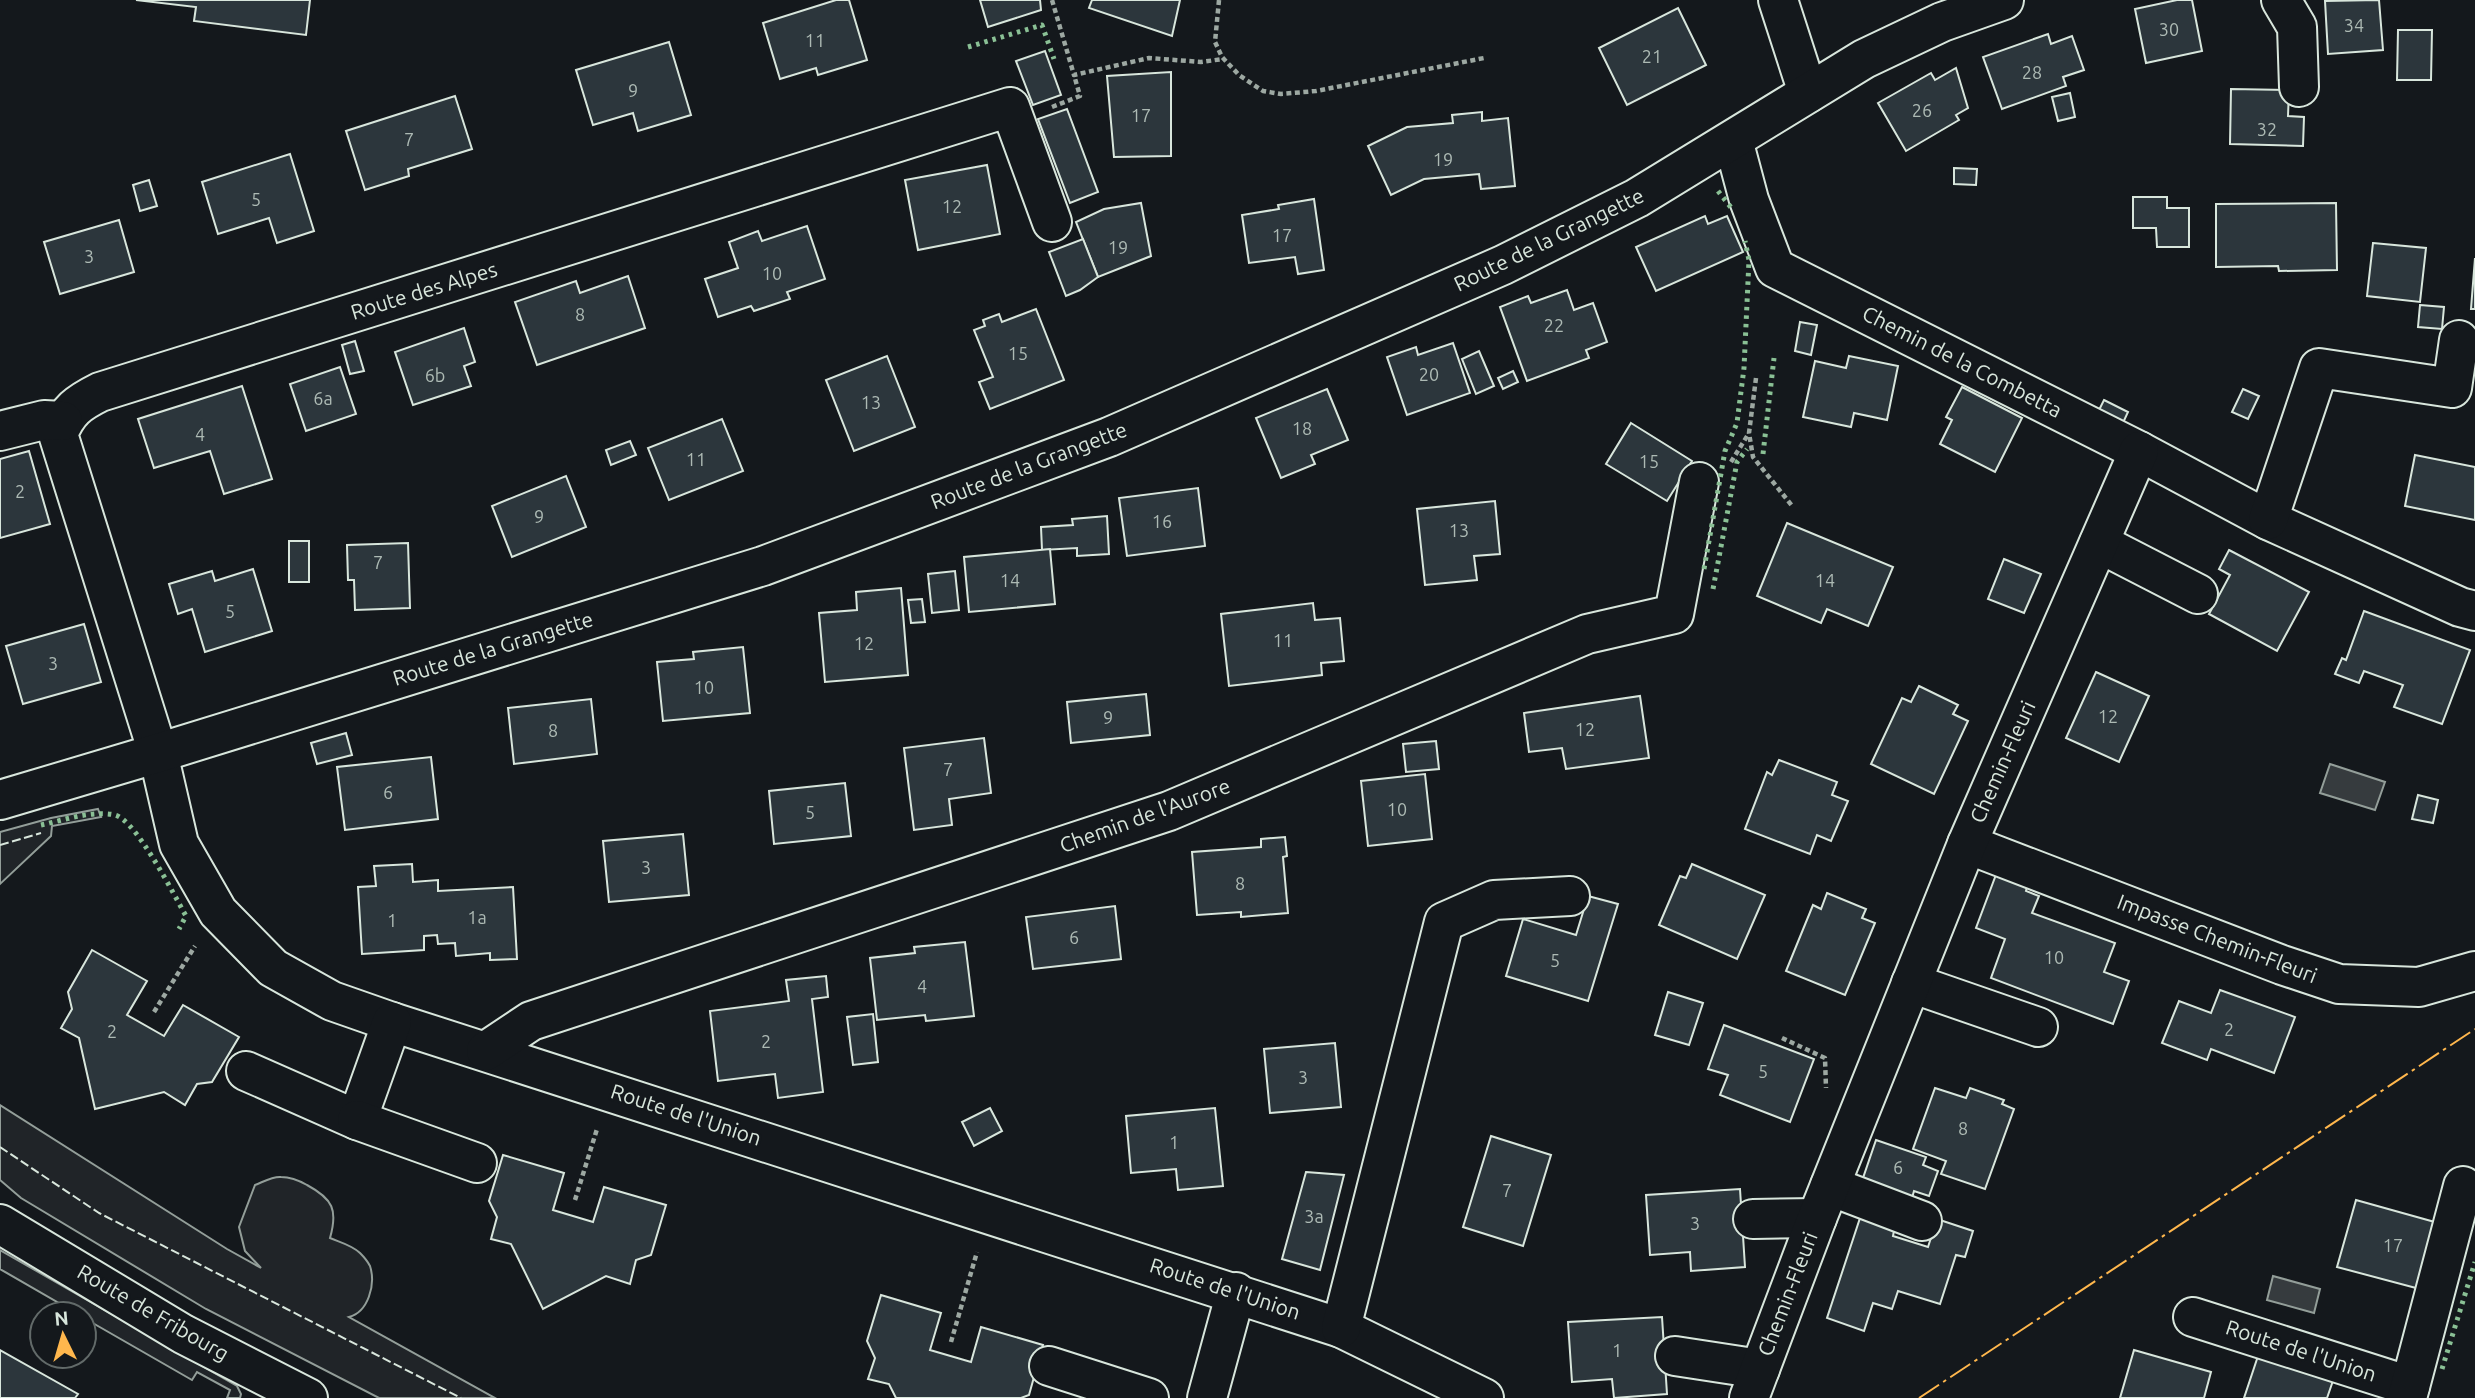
<svg xmlns="http://www.w3.org/2000/svg" width="2475" height="1398" font-family="Ubuntu,sans-serif">
<rect width="100%" height="100%" fill="#14181c"/>
<g fill="#202428" stroke="#939e99" stroke-width="2">
<polygon points="98,809 101,817 52,826 51,836 0,884 0,832 51,818"/>
<path d="M0 1105 227 1249 261 1268 245 1251 239 1227 255 1185C263 1182 273 1176 281 1177 290 1177 300 1181 307 1185 333 1199 338 1210 330 1238 339 1242 352 1245 360 1253 363 1256 368 1262 370 1266 376 1285 368 1312 349 1317L495 1398H379L206 1309 21 1198 0 1180Z"/>
<polygon points="0,1250 237,1386 241,1394 240,1398 227,1398 230,1390 197,1372 192,1380 84,1318 84,1314 78,1314 0,1269"/>
</g>
<g fill="#363b3e" stroke="#939e99" stroke-width="2">
<polygon points="2330,764 2385,782 2375,810 2320,793"/>
<polygon points="2273,1276 2320,1289 2314,1313 2267,1300"/>
</g>
<g fill="#2c363c" stroke="#d8e6dc" stroke-width="2">
<polygon points="136,0 310,0 306,35 194,21 196,7"/>
<polygon points="836,0 849,0 867,60 818,75 816,68 780,79 763,23"/>
<polygon points="980,0 1040,0 1041,10 988,27"/>
<polygon points="1092,0 1180,0 1172,36 1089,8"/>
<polygon points="2177,0 2192,0 2202,51 2146,63 2135,9"/>
<polygon points="2379,0 2383,50 2328,54 2325,1"/>
<polygon points="1678,8 1706,65 1627,105 1599,48"/>
<polygon points="2398,30 2432,30 2431,80 2397,80"/>
<polygon points="2048,34 2051,44 2072,36 2084,70 2063,77 2066,86 2002,109 1983,57"/>
<polygon points="669,42 691,115 638,131 633,113 593,125 576,70"/>
<polygon points="1045,51 1061,95 1033,105 1016,61"/>
<polygon points="1956,68 1968,108 1956,115 1959,120 1906,151 1878,103 1931,73 1935,80"/>
<polygon points="1171,72 1171,156 1114,157 1107,76"/>
<polygon points="2231,89 2289,90 2288,116 2304,117 2303,146 2230,144"/>
<polygon points="2070,93 2075,117 2058,121 2052,97"/>
<polygon points="455,96 472,149 408,169 409,176 365,190 346,131"/>
<polygon points="1067,109 1098,192 1070,203 1038,119"/>
<polygon points="1482,112 1482,121 1508,118 1515,186 1481,189 1479,174 1424,179 1391,195 1368,146 1407,127 1453,123 1452,115"/>
<polygon points="290,154 314,231 277,243 269,218 218,234 202,182"/>
<polygon points="987,165 1000,234 918,250 905,180"/>
<polygon points="1954,168 1977,169 1976,185 1954,184"/>
<polygon points="149,180 157,206 140,211 133,185"/>
<polygon points="2133,197 2167,197 2167,208 2189,208 2189,247 2157,247 2156,228 2133,228"/>
<polygon points="1314,199 1324,270 1298,274 1295,257 1249,263 1242,215 1279,209 1278,205"/>
<polygon points="1141,203 1151,256 1098,277 1076,222 1104,209"/>
<polygon points="2336,203 2337,270 2279,271 2278,266 2216,267 2216,204"/>
<polygon points="1705,216 1708,224 1727,216 1743,252 1656,291 1636,247"/>
<polygon points="119,220 134,272 60,294 44,242"/>
<polygon points="807,226 825,279 787,292 790,299 754,311 751,306 718,317 705,279 738,268 729,242 758,231 762,241"/>
<polygon points="1083,239 1098,277 1080,290 1066,296 1049,252"/>
<polygon points="2373,243 2426,248 2420,302 2367,296"/>
<polygon points="2475,258 2475,309 2471,309"/>
<polygon points="628,276 645,328 537,365 515,302 576,281 580,293"/>
<polygon points="1567,290 1574,310 1593,303 1607,342 1586,350 1589,358 1527,381 1500,307 1528,296 1531,303"/>
<polygon points="2420,305 2444,307 2442,329 2418,327"/>
<polygon points="1036,309 1064,380 990,409 979,382 993,377 974,330 985,326 983,320 999,314 1002,322"/>
<polygon points="1800,322 1817,325 1811,355 1795,351"/>
<polygon points="464,328 475,362 464,366 471,386 413,405 395,352"/>
<polygon points="355,341 364,371 350,374 342,345"/>
<polygon points="1453,343 1470,393 1407,415 1387,357 1416,347 1418,355"/>
<polygon points="1479,351 1494,386 1476,394 1462,359"/>
<polygon points="887,356 915,427 854,451 826,380"/>
<polygon points="1849,356 1898,366 1887,420 1854,413 1851,427 1803,417 1815,361 1846,368"/>
<polygon points="340,367 356,414 306,431 290,384"/>
<polygon points="1513,371 1518,382 1503,389 1498,378"/>
<polygon points="242,386 272,479 224,494 210,451 154,468 138,419"/>
<polygon points="1962,387 2022,418 1995,472 1940,444 1952,420 1946,417"/>
<polygon points="1327,389 1348,440 1311,455 1315,464 1281,478 1256,418"/>
<polygon points="2243,389 2259,396 2248,419 2232,412"/>
<polygon points="2104,400 2128,412 2122,425 2097,414"/>
<polygon points="722,419 743,471 669,500 648,448"/>
<polygon points="1631,423 1692,461 1667,501 1606,464"/>
<polygon points="630,441 636,455 611,465 606,450"/>
<polygon points="29,451 50,524 0,538 0,459"/>
<polygon points="2415,455 2475,467 2475,520 2405,506"/>
<polygon points="566,476 586,527 512,557 492,506"/>
<polygon points="1198,488 1205,546 1127,556 1119,498"/>
<polygon points="1495,501 1500,554 1474,556 1477,580 1425,585 1417,509"/>
<polygon points="1107,516 1109,554 1077,556 1077,548 1042,550 1041,527 1073,525 1072,519"/>
<polygon points="1787,523 1893,567 1868,626 1827,609 1821,623 1757,596"/>
<rect x="289" y="541" width="20" height="41"/>
<polygon points="408,543 410,608 355,610 354,580 348,580 347,545"/>
<polygon points="1050,549 1055,604 969,612 964,557"/>
<polygon points="2229,550 2309,592 2277,651 2209,614 2230,575 2219,569"/>
<polygon points="2004,559 2041,574 2024,613 1988,599"/>
<polygon points="253,569 272,631 205,652 192,609 178,614 169,584 212,571 215,581"/>
<polygon points="955,571 959,610 932,613 928,574"/>
<polygon points="901,588 908,675 825,682 819,613 857,610 856,592"/>
<polygon points="922,599 925,622 911,623 908,600"/>
<polygon points="1313,603 1315,620 1340,618 1344,661 1321,663 1322,675 1229,686 1221,614"/>
<polygon points="2364,611 2470,650 2442,724 2394,707 2403,685 2364,671 2359,683 2335,674 2342,658 2346,660"/>
<polygon points="84,624 101,682 23,704 6,646"/>
<polygon points="743,647 750,713 663,721 657,662 694,659 693,652"/>
<polygon points="2096,672 2149,696 2119,762 2066,738"/>
<polygon points="1919,686 1958,705 1953,714 1968,721 1934,794 1871,764 1902,698 1911,702"/>
<polygon points="1146,694 1150,735 1071,743 1067,702"/>
<polygon points="1640,696 1649,758 1566,769 1562,748 1529,752 1524,713"/>
<polygon points="591,699 597,754 514,764 508,708"/>
<polygon points="346,733 352,755 317,764 311,743"/>
<polygon points="984,738 991,793 949,799 952,825 914,830 904,748"/>
<polygon points="1436,741 1439,769 1406,772 1403,744"/>
<polygon points="431,757 438,819 345,830 337,767"/>
<polygon points="1779,760 1837,782 1832,795 1848,801 1831,841 1817,835 1810,854 1745,829 1767,772 1772,775"/>
<polygon points="1425,774 1432,839 1368,846 1361,781"/>
<polygon points="845,783 851,836 774,844 769,791"/>
<polygon points="2418,795 2438,800 2433,823 2412,819"/>
<polygon points="683,834 689,895 609,902 603,841"/>
<polygon points="1285,837 1287,856 1283,857 1288,913 1241,917 1241,912 1197,915 1192,852 1261,847 1261,839"/>
<polygon points="412,864 413,882 438,880 438,891 513,887 517,959 490,960 490,953 456,956 455,943 438,944 437,935 424,936 424,950 362,954 358,887 376,886 374,866"/>
<polygon points="1692,864 1765,895 1737,959 1659,925 1680,876 1686,878"/>
<polygon points="1997,872 2028,883 2026,891 2039,896 2032,913 2115,943 2104,972 2129,981 2113,1024 1991,978 2005,939 1976,928"/>
<polygon points="1827,893 1866,909 1862,918 1875,923 1845,995 1786,971 1813,905 1821,909"/>
<polygon points="1588,896 1618,904 1588,1001 1506,976 1523,919 1576,935"/>
<polygon points="1115,906 1121,959 1033,969 1026,917"/>
<polygon points="965,942 974,1016 926,1021 925,1015 877,1020 870,958 915,953 914,947"/>
<polygon points="92,950 147,981 127,1015 164,1036 183,1005 239,1037 212,1082 197,1084 185,1105 164,1092 95,1109 79,1038 61,1028 72,1009 68,992"/>
<polygon points="826,976 828,997 812,999 823,1092 778,1098 775,1074 718,1081 710,1011 789,1001 786,980"/>
<polygon points="2220,990 2295,1017 2274,1073 2211,1049 2207,1060 2162,1043 2179,1001 2211,1013"/>
<polygon points="1668,992 1703,1003 1689,1045 1655,1035"/>
<polygon points="873,1014 878,1062 853,1065 847,1017"/>
<polygon points="1724,1025 1814,1059 1790,1122 1720,1095 1728,1075 1708,1069"/>
<polygon points="1335,1043 1341,1107 1270,1113 1264,1049"/>
<polygon points="1935,1088 1966,1098 1970,1088 2004,1100 2002,1104 2014,1109 1985,1189 1941,1174 1946,1161 1913,1149"/>
<polygon points="990,1108 1002,1131 974,1146 962,1122"/>
<polygon points="1215,1108 1223,1186 1178,1190 1176,1169 1131,1173 1126,1116"/>
<polygon points="1491,1136 1551,1155 1523,1246 1463,1227"/>
<polygon points="1876,1140 1926,1157 1923,1165 1938,1171 1929,1196 1914,1191 1912,1198 1862,1181"/>
<polygon points="503,1155 564,1173 553,1210 593,1222 604,1187 666,1205 651,1255 636,1260 630,1284 606,1276 543,1309 511,1244 491,1239 497,1217 489,1201"/>
<polygon points="1306,1172 1344,1175 1320,1270 1282,1259"/>
<polygon points="1740,1189 1745,1267 1691,1271 1690,1252 1650,1255 1646,1195"/>
<polygon points="2356,1200 2449,1226 2431,1292 2337,1267"/>
<polygon points="1861,1215 1895,1226 1893,1236 1928,1247 1937,1219 1973,1231 1965,1257 1956,1255 1940,1304 1898,1291 1892,1309 1873,1303 1864,1331 1827,1318"/>
<polygon points="881,1295 941,1313 930,1350 971,1362 981,1327 1043,1345 1029,1395 1021,1398 896,1398 889,1384 868,1379 875,1358 867,1341"/>
<polygon points="1662,1317 1667,1394 1614,1398 1612,1379 1572,1382 1568,1322"/>
<polygon points="0,1350 78,1394 75,1398 0,1398"/>
<polygon points="2134,1350 2211,1372 2204,1398 2120,1398"/>
<polygon points="2260,1350 2335,1375 2327,1398 2244,1398"/>
</g>
<g fill="none" stroke-linecap="round" stroke-linejoin="round">
<g stroke="#d8e6dc" stroke-width="42">
<g id="minor">
<polyline points="1778,0 1808,93"/>
<polyline points="2281,0 2297,27 2299,87"/>
<polyline points="1733,140 1749,200 1775,268 2139,451 2268,520 2460,607 2475,611"/>
<path d="M1052 222 1010 107 100 392C78 403 68 410 58 434L158 753 179 844 218 912 273 968 332 1001 392 1022 1341 1328 1484 1398"/>
<polyline points="0,431 44,420 63,421"/>
<polyline points="2268,520 2319,368 2452,388 2459,340"/>
<polyline points="2099,543 2198,594"/>
<polyline points="0,800 158,753 763,566 1109,437 1503,265 1637,198 1864,59 1942,22 2004,0"/>
<polyline points="1967,844 2282,965 2339,984 2419,987 2475,971"/>
<polyline points="1911,983 2038,1027"/>
<polyline points="486,1051 531,1021 1169,811 1587,634 1674,614 1699,482"/>
<polyline points="246,1071 357,1120 392,1022"/>
<polyline points="357,1120 477,1163"/>
<polyline points="1830,1186 1922,1221"/>
<polyline points="1753,1219 1817,1218"/>
<polyline points="2193,1317 2410,1386"/>
<polyline points="1341,1328 1444,922 1494,900 1570,896"/>
<polyline points="1675,1356 1760,1369"/>
<polyline points="1049,1366 1149,1398"/>
<polyline points="1207,1398 1236,1292"/>
<polyline points="1749,1398 1817,1218 1967,844 2139,451"/>
<polyline points="2407,1398 2463,1186"/>
</g>
</g>
<g stroke="#d8e6dc" stroke-width="42">
<polyline id="major" points="0,1224 183,1334 308,1398"/>
</g>
<g stroke="#9da8a2" stroke-width="4.5" stroke-dasharray="5 3.5" stroke-linecap="butt">
<polyline points="1052,0 1074,75 1149,58 1201,62 1223,59"/>
<polyline points="1219,0 1215,42 1222,57 1239,75 1263,91 1281,94 1316,91 1484,58"/>
<polyline points="1052,107 1080,96 1074,75"/>
<polyline points="1756,378 1749,433 1753,457 1793,507"/>
<polyline points="1731,462 1749,433"/>
<polyline points="154,1012 195,946"/>
<polyline points="1782,1038 1825,1058 1826,1088"/>
<polyline points="575,1200 597,1129"/>
<polyline points="951,1342 977,1252"/>
</g>
<use href="#minor" stroke="#14181c" stroke-width="38"/>
<use href="#major" stroke="#14181c" stroke-width="38"/>
<g stroke="#8ac095" stroke-width="5" stroke-dasharray="3.5 5" stroke-linecap="butt">
<polyline points="968,47 1042,25 1054,59"/>
<polyline points="1718,191 1733,210"/>
<polyline points="1763,454 1774,358"/>
<polyline points="1704,569 1725,451 1737,423 1744,368 1749,260 1745,241"/>
<polyline points="1713,589 1737,462 1747,449"/>
<path d="M41 825C65 820 91 810 115 815 136 820 174 895 186 916L179 929"/>
<polyline points="2442,1369 2475,1262"/>
</g>
<g stroke="#d8e6dc" stroke-width="2" stroke-dasharray="9 3.5" stroke-linecap="butt">
<polyline points="0,845 41,833"/>
<polyline points="0,1147 99,1213 461,1398"/>
</g>
<polyline stroke="#ffb74d" stroke-width="2" stroke-dasharray="24 5 3.5 5" stroke-linecap="butt" points="1919,1398 2475,1029"/>
</g>
<g text-anchor="middle" stroke-width="5" stroke-linejoin="round" paint-order="stroke">
<g font-size="18" fill="#adbab4">
<text x="2354" y="32">34</text>
<text x="2169" y="36">30</text>
<text x="815" y="47">11</text>
<text x="1652" y="63">21</text>
<text x="2032" y="79">28</text>
<text x="633" y="97">9</text>
<text x="1922" y="117">26</text>
<text x="1141" y="122">17</text>
<text x="2267" y="136">32</text>
<text x="409" y="146">7</text>
<text x="1443" y="166">19</text>
<text x="256" y="206">5</text>
<text x="952" y="213">12</text>
<text x="1282" y="242">17</text>
<text x="1118" y="254">19</text>
<text x="89" y="263">3</text>
<text x="772" y="280">10</text>
<text x="580" y="321">8</text>
<text x="1554" y="332">22</text>
<text x="1018" y="360">15</text>
<text x="1429" y="381">20</text>
<text x="435" y="382">6b</text>
<text x="323" y="405">6a</text>
<text x="871" y="409">13</text>
<text x="1302" y="435">18</text>
<text x="200" y="441">4</text>
<text x="696" y="466">11</text>
<text x="1649" y="468">15</text>
<text x="20" y="498">2</text>
<text x="539" y="523">9</text>
<text x="1162" y="528">16</text>
<text x="1459" y="537">13</text>
<text x="378" y="569">7</text>
<text x="1010" y="587">14</text>
<text x="1825" y="587">14</text>
<text x="230" y="618">5</text>
<text x="1283" y="647">11</text>
<text x="864" y="650">12</text>
<text x="53" y="670">3</text>
<text x="704" y="694">10</text>
<text x="2108" y="723">12</text>
<text x="1108" y="724">9</text>
<text x="1585" y="736">12</text>
<text x="553" y="737">8</text>
<text x="948" y="776">7</text>
<text x="388" y="799">6</text>
<text x="1397" y="816">10</text>
<text x="810" y="819">5</text>
<text x="646" y="874">3</text>
<text x="1240" y="890">8</text>
<text x="477" y="924">1a</text>
<text x="392" y="927">1</text>
<text x="1074" y="944">6</text>
<text x="2054" y="964">10</text>
<text x="1555" y="967">5</text>
<text x="922" y="993">4</text>
<text x="2229" y="1036">2</text>
<text x="112" y="1038">2</text>
<text x="766" y="1048">2</text>
<text x="1763" y="1078">5</text>
<text x="1303" y="1084">3</text>
<text x="1963" y="1135">8</text>
<text x="1174" y="1149">1</text>
<text x="1898" y="1174">6</text>
<text x="1507" y="1197">7</text>
<text x="1314" y="1223">3a</text>
<text x="1695" y="1230">3</text>
<text x="2393" y="1252">17</text>
<text x="1617" y="1357">1</text>
</g>
<g font-size="21" fill="#d8e6dc" stroke="#14181c">
<text transform="translate(1549 240) rotate(-26)" y="7">Route de la Grangette</text>
<text transform="translate(424 291) rotate(-17)" y="7">Route des Alpes</text>
<text transform="translate(1962 362) rotate(27)" y="7">Chemin de la Combetta</text>
<text transform="translate(1029 466) rotate(-21)" y="7">Route de la Grangette</text>
<text transform="translate(493 649) rotate(-17)" y="7">Route de la Grangette</text>
<text transform="translate(2003 762) rotate(-66)" y="7">Chemin-Fleuri</text>
<text transform="translate(1145 816) rotate(-20)" y="7">Chemin de l'Aurore</text>
<text transform="translate(2217 939) rotate(21)" y="7">Impasse Chemin-Fleuri</text>
<text transform="translate(686 1115) rotate(18)" y="7">Route de l'Union</text>
<text transform="translate(1225 1289) rotate(18)" y="7">Route de l'Union</text>
<text transform="translate(1788 1294) rotate(-69)" y="7">Chemin-Fleuri</text>
<text transform="translate(153 1313) rotate(30)" y="7">Route de Fribourg</text>
<text transform="translate(2301 1351) rotate(18)" y="7">Route de l'Union</text>
</g>
</g>
<g transform="translate(63 1335) rotate(355)"><circle r="33" fill="#14181c" stroke="#626a69" stroke-width="2"/>
<path d="M0-5L12 26L0 18L-12 26Z" fill="#ffb74d"/>
<text y="-10" font-size="19" font-weight="bold" text-anchor="middle" fill="#d8e6dc">N</text>
</g>
</svg>
